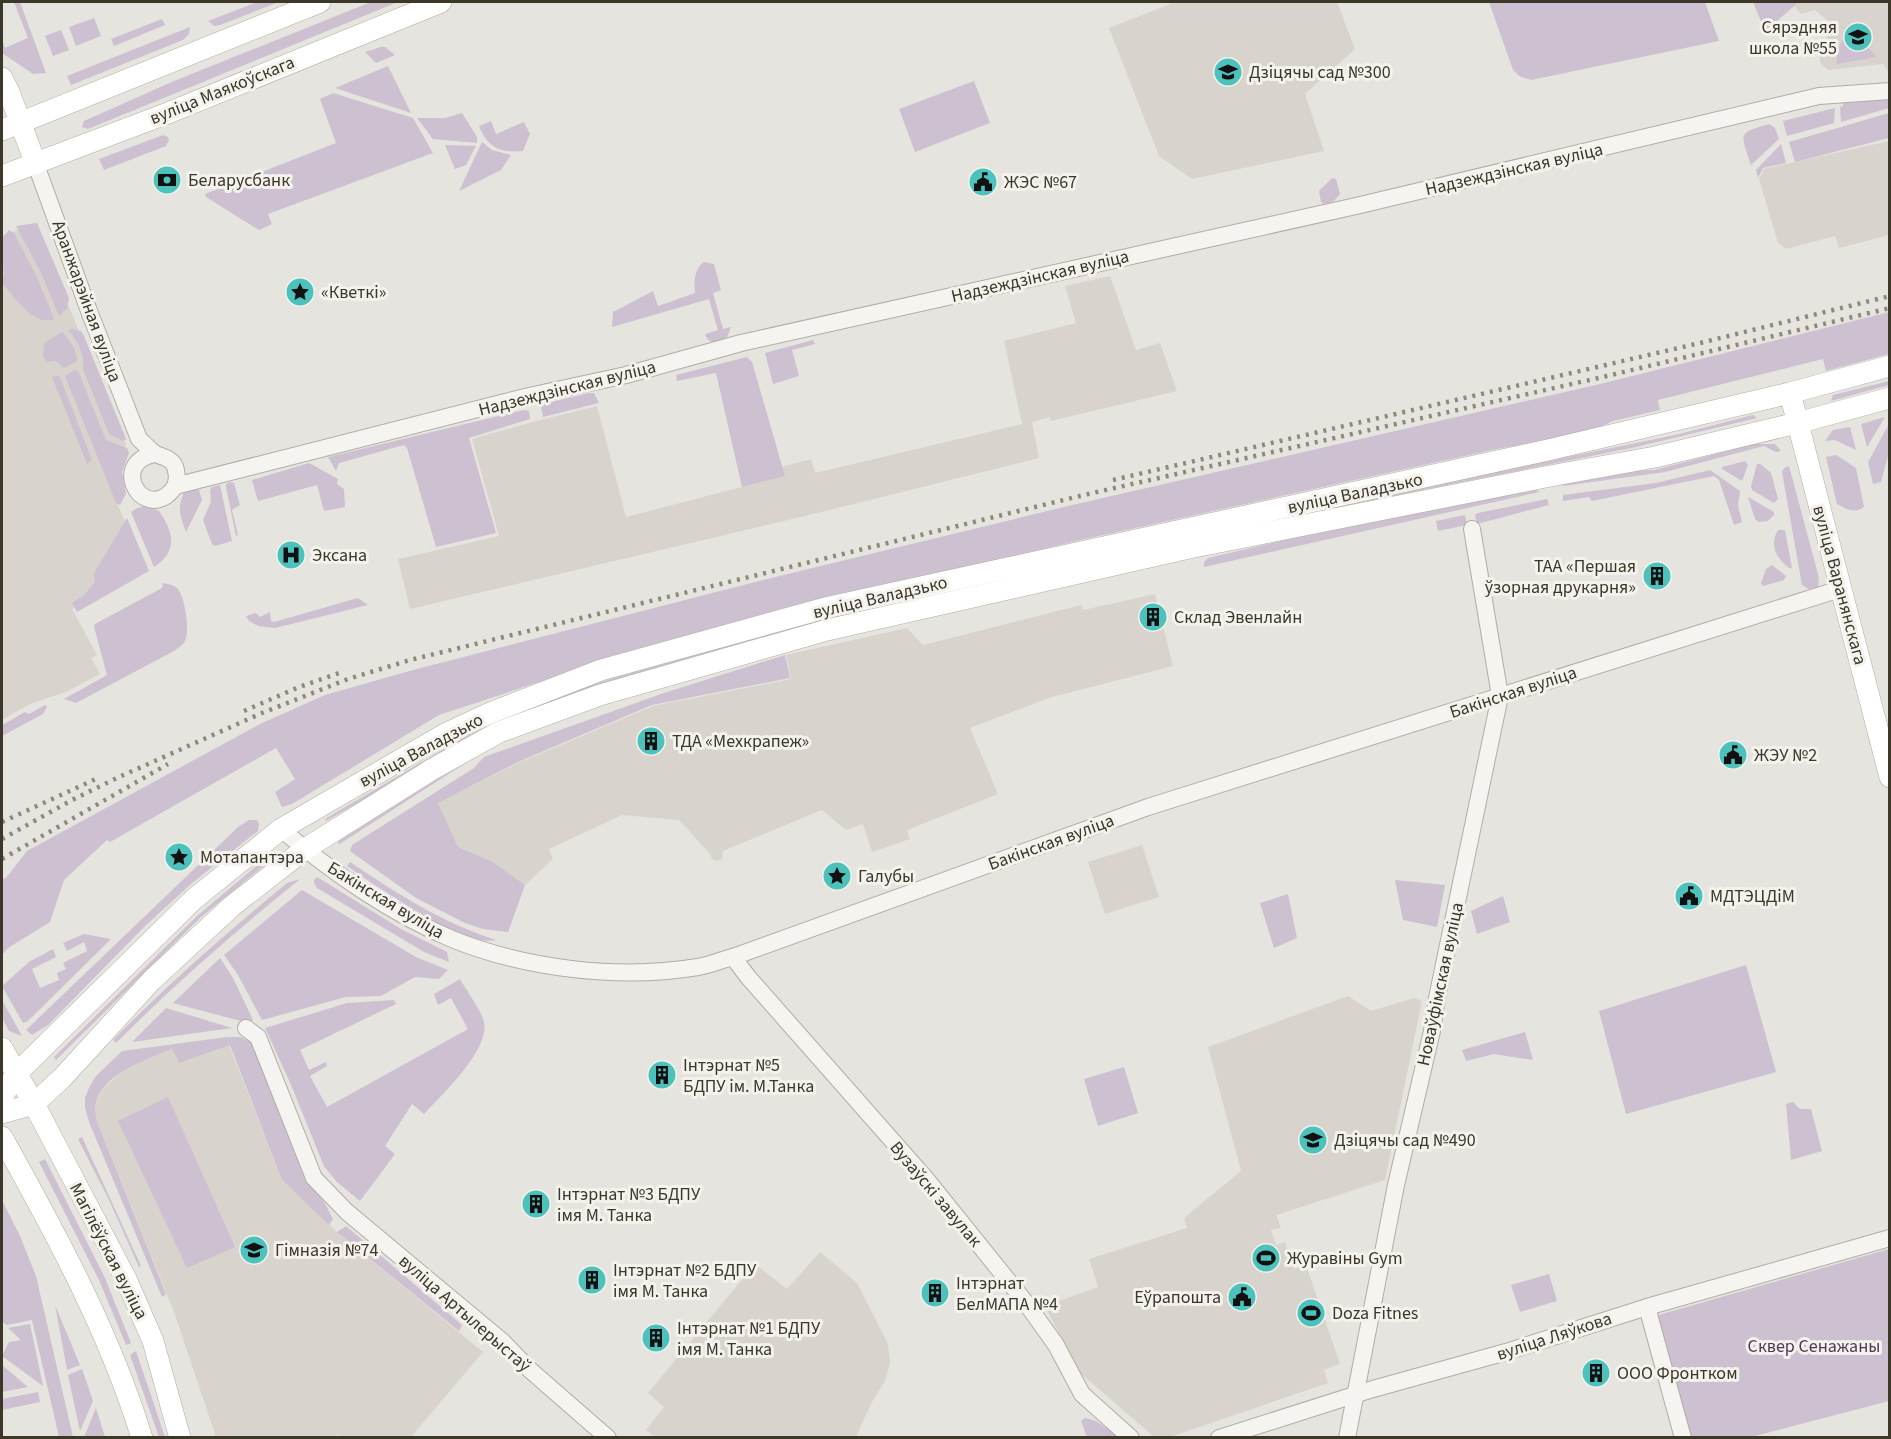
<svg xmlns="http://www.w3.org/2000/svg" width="1891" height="1439" font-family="'Source Sans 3',sans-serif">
<rect width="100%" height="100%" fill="#e6e4de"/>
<g fill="#d8d4cd">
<polygon points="1175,2 1337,2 1355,49 1305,94 1324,151 1192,179 1159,156 1109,28"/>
<polygon points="1799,2 1889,2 1889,72 1883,64 1829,70 1824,67 1820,62 1820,57 1829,31 1828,21 1815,10 1801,14 1794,6"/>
<polygon points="1889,141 1889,235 1839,248 1835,236 1786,249 1778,243 1759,179 1764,169"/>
<polygon points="34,223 126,444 111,476 115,499 147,570 72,609 97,655 91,658 100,674 66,692 30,704 2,720 2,236"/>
<polygon points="1110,276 1136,350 1160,343 1177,391 1051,421 1050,417 1032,422 1039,458 805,516 410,609 398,559 499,536 472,439 536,421 597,406 626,517 784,476 782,467 811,459 815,473 1022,424 1004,341 1076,323 1065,286"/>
<polygon points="1155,594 1173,666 1052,697 970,728 998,794 907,830 910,839 872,852 863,824 846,830 822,810 723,851 722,859 717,861 712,859 710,854 679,820 622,815 549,849 553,859 525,885 493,862 458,847 437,803 518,763 653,706 791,679 786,655 907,628 923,645 1081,605 1083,610"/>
<polygon points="1142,845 1159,897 1105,914 1088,862"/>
<polygon points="1348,996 1371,1011 1414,998 1422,1001 1385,1180 1276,1215 1281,1228 1271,1230 1276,1245 1285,1242 1294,1269 1306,1265 1340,1364 1324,1370 1328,1383 1170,1437 1154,1437 1078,1371 1045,1306 1098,1287 1089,1259 1187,1228 1184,1218 1241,1171 1208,1047"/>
<polygon points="229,1045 282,1180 337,1232 483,1352 411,1437 342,1438 338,1435 327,1438 216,1437 174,1312 96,1119 95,1102 105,1087 122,1072 140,1062 172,1049 179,1063"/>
<polygon points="820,1252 857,1283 888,1344 890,1363 885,1381 872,1402 856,1437 656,1438 646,1430 664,1407 648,1393 755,1264 787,1289"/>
</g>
<g fill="#cdc0d0">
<polygon points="14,2 20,2 46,73 33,74 2,53 2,39 5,48 28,38"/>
<polygon points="257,2 279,2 220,25 214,26 208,21"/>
<polygon points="371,2 398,2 88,129 82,127 84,121 174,81"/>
<polygon points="1489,2 1705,2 1719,41 1531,80 1519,76 1513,70"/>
<polygon points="1753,2 1799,2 1765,31"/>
<polygon points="94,18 101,36 76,46 69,27"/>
<polygon points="162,19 165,25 114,46 111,39"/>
<polygon points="1851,26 1876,57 1837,64 1837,50"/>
<polygon points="190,27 189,34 183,40 71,85 67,76"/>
<polygon points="61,30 69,50 53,56 45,36"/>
<polygon points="381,47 385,47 395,55 376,63 365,52"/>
<polygon points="388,66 411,113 335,88"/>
<polygon points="974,81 990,123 915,152 899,109"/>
<polygon points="333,93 413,118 433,153 268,214 272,224 259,230 206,197 205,194 336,143 320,99"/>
<polygon points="1889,97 1889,108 1841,122 1840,107 1843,106 1844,101"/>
<polygon points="1835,108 1834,123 1787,136 1783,121"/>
<polygon points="462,113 477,137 477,143 433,139 417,118 445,118"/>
<polygon points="1889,113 1889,138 1795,162 1789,142"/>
<path d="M491 121 496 134 524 122 530 134 523 151C500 153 488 148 479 126Z"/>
<path d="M1770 124 1775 128 1779 139 1751 165C1741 133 1736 133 1770 124Z"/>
<polygon points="163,135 168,137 169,140 166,146 104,170 99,159"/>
<polygon points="482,142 492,150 511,155 501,170 459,191"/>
<polygon points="1781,144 1786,163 1763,168 1758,178 1756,170"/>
<polygon points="445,145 476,146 466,165 455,169"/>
<polygon points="1332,178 1336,179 1340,194 1333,202 1324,204 1321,202 1319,191"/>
<polygon points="37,223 69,298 67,308 59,316 40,271 16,226"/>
<path d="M9 230 14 233 37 277 54 319C35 328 14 296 2 283L4 273 2 262V238Z"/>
<path d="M704 262 714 264 721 290 713 293 723 329 731 327 727 337C718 342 709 346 705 334L718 330 709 299 612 327 613 312 653 291 658 306 695 293C694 281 694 269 704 262Z"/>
<polygon points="1889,312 1889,354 1826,371 1823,359 1658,400 1660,410 1613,421 1587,433 1497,449 1076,541 773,614 600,662 439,715 292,804 282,807 275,792 295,779 276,748 110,842 107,840 64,880 50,922 8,948 2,955 2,879 6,878 27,851 260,724 325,695 413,670 763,580 1068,506 1600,384"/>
<path d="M72 329 81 331 84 336 126 439 123 441 109 434 83 369C85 354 78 341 68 330Z"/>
<path d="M62 332C70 341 77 349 77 361L64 368 56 361 47 362 43 357 44 343Z"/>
<polygon points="813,340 815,344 792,350 799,376 773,384 765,353"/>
<polygon points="747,357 752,362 785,476 742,487 716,373 677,381 676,375"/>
<polygon points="75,370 78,371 106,440 127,448 129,453 122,472 126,494 120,505 116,503 65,376"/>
<polygon points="57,376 60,377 92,460 87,464 52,377"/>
<polygon points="1889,381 1889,385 1831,401 1833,395"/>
<polygon points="589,393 594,393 599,403 543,417 541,408 543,404"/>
<polygon points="524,410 529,411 530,419 469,438 496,533 436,547 407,448 404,445 339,463 336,471 328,457"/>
<polygon points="1753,415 1757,418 1636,447 1338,507 830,619 428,763 326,821 325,819 486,724 594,684 681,658 830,616 1337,504 1675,435"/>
<polygon points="1885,417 1867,447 1861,424"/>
<polygon points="1889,424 1889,452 1881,482 1873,484 1868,462"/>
<polygon points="1850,427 1856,450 1835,440 1825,441 1833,430"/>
<polygon points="1755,444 1775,444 1781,451 1776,452 1764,446 1665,472 1563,486 1569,478 1621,471 1654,470"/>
<path d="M1836 455 1856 468 1864 507C1854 514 1846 509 1837 504L1826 457Z"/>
<polygon points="1745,461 1748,465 1742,481 1722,469 1722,467"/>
<polygon points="309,463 338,479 337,484 344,489 345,507 324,511 317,485 258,501 252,480"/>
<polygon points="1757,464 1760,464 1771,473 1778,499 1774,503 1752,490 1751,486"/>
<polygon points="1789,466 1819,578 1818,587 1808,589 1802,585 1782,472 1784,468"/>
<polygon points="1710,470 1740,491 1738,506 1742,522 1734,525 1719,480 1714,476 1592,501 1589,497 1563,501 1563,495 1656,483"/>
<polygon points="230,482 234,483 240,505 232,510 238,535 236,536 226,487 226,484"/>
<polygon points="220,485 232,541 215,546 212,544 203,520 211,502 210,490 212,487"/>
<path d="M198 487 202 500 186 532C180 516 177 508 184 492Z"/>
<polygon points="1535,489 1539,492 1204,567 1204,562 1208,558 1380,518"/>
<polygon points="1748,497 1774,512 1774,515 1768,521 1759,522 1755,519"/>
<polygon points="1547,499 1549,505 1477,524 1475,515 1478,513"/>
<path d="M147 506 159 511C174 533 178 551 154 567L131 512 137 508Z"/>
<polygon points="1465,515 1467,525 1438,531 1436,521"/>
<polygon points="127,518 149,571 77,612 72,603 84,595 95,582 94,573"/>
<path d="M1778 530H1785L1792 568H1789C1776 558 1769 545 1778 530Z"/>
<polygon points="1772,565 1786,576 1784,580 1763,586 1761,583 1766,569"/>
<path d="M163 583C168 584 173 585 177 588 185 595 190 632 185 641 183 645 178 648 174 651L76 703 64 699 107 675 94 627 95 624 162 588Z"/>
<polygon points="358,598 368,605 275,628 258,626 249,621 246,616 256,613 260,617 270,612 271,621 274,622"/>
<polygon points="785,655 790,678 652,705 518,762 438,803 458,847 493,862 525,885 508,932 483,929 465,923 416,898 350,851 352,845 474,768 484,757 664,693"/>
<polygon points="45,705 47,707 43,714 2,736 2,725 25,712 29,714"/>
<polygon points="467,761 464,764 338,845 339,837 436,775"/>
<polygon points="249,820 257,820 259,824 258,831 192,883 144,927 48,1025 32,1035 26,1030 238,827"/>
<polygon points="268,856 272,859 200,918 56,1060 54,1057 197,916"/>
<path d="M350 862C398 894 441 922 496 940 466 949 373 884 347 866Z"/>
<polygon points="317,877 401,929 447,952 449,962 424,952 317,888 314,883 314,880"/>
<path d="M300 879C236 931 175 984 116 1043L113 1040C168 984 226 933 287 883Z"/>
<polygon points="1395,880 1445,885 1437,927 1403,920"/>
<polygon points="302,890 416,957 448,970 439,979 415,977 381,996 346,997 262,1020 238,975 224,955"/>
<polygon points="1288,894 1297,938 1274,948 1260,903"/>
<polygon points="1503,896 1510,922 1477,934 1471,911"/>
<polygon points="84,934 111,939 28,1021 23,1023 2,986 29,962 53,949 56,957 32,969 40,988 59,980 57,973 66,969 63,963 87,951 84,942 67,951 63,943"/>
<polygon points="220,958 233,978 253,1020 248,1023 173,1003"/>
<polygon points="1746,965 1776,1072 1626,1114 1599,1011"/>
<path d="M460 979C467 992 478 1005 483 1019 494 1047 441 1095 424 1114L412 1104 385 1146 395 1154 360 1201 337 1182 324 1166 289 1080 265 1028 347 1003 394 1000 396 1004 300 1050 309 1070 326 1062 327 1066 310 1076 327 1107 468 1029 451 998 438 1005 434 994Z"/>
<polygon points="2,1000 22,1036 9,1031 2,1018"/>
<polygon points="166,1008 232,1028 132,1042"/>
<polygon points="1525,1032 1533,1060 1494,1054 1466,1061 1462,1050"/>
<path d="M227 1037H241L251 1042 304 1175 324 1202 333 1219 329 1225 282 1180 230 1045 179 1063 172 1049C146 1060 108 1071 96 1101 94 1106 96 1113 96 1119L166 1294 162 1297 89 1122 85 1108V1098L89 1088 95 1077 122 1051Z"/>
<polygon points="1124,1067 1138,1113 1098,1126 1084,1079"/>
<polygon points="168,1097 235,1247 187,1268 118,1121"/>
<polygon points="1793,1102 1800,1109 1811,1109 1822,1151 1791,1160 1786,1104"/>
<polygon points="82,1137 141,1266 139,1267 109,1200 78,1139"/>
<polygon points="45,1159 105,1278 131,1343 126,1345 99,1280 39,1162"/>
<polygon points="2,1200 20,1236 36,1276 73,1437 59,1437 32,1320 7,1325 2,1322"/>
<polygon points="346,1226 462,1325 459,1331 337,1232"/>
<polygon points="1889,1249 1889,1401 1751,1437 1690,1437 1655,1316"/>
<polygon points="1549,1274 1557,1301 1520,1312 1511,1285"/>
<polygon points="55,1305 80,1365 67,1370"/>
<polygon points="30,1324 43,1386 2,1356 9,1342 21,1340 8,1328"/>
<polygon points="136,1351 165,1437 159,1437 130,1355"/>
<polygon points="2,1365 28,1387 2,1392"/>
<polygon points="82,1369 93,1401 80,1431 68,1375"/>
<polygon points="38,1392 40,1402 2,1410 2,1399"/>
<polygon points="96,1408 105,1437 84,1437"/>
<polygon points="1085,1418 1096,1421 1119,1437 1087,1437 1081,1421"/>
</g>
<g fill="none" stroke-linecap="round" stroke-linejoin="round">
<g stroke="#b0ada4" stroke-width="18">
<g id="minor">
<path d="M35 162 89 311 139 439C144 443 148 448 153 452 159 457 167 456 173 463 177 469 178 479 175 486 173 490 170 493 166 496 138 514 112 462 155 454"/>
<polyline points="175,486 529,396 626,375 741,343 1356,206 1819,96 1890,91"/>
<path d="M281 829C330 871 392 914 452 939 526 969 619 980 698 967 710 965 721 960 733 957L1148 807 1840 589"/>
<polyline points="733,957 748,977 927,1180 1026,1303 1056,1345 1082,1394 1131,1438"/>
<polyline points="246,1028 258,1037 314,1178 347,1212 503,1342 530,1370 608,1438"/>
<polyline points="1647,1307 1683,1438"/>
<polyline points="1219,1438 1373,1389 1506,1352 1647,1307 1890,1238"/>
<polyline points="1347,1438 1396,1185 1432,1031 1437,998 1500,696 1472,529"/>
</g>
</g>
<g stroke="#b1ac9f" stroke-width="22">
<g id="major">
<polyline points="2,78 9,92 35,162"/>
<polyline points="2,130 320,2"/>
<polyline points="2,176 168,113 441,2"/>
<polyline points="1790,393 1890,777"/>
<polyline points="2,1048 34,1104 126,1279 153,1341 180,1438"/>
<polyline points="2,1098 16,1074 194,899 281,829 445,734 490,713 601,670 825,608 1548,450 1790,393 1890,366"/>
<polyline points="2,1113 34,1104 62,1078 151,981 232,906 305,849 431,770 499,732 600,695 827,630 1189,548 1550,476 1655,457 1797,423 1890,398"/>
<path d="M2 1137C56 1234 109 1331 142 1438"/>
</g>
</g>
<use href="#minor" stroke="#f5f4f1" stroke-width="16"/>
<use href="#major" stroke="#fff" stroke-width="21"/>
<g stroke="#8f8979" stroke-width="4.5" stroke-dasharray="3 6" stroke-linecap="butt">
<polyline points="1113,480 1700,343 1890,296"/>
<polyline points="244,711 299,687 339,673"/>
<polyline points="2,822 100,777"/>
<polyline points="2,839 72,800 119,777 262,713 348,679 410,660 1084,495 1607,376 1890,308"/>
<polyline points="2,859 168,764"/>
</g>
</g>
<defs>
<g id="school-disc" transform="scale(1.5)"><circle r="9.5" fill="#4dc2bc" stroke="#f4f2ed"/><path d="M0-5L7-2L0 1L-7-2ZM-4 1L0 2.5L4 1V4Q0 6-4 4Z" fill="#111"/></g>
<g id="bank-disc" transform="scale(1.5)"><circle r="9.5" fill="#4dc2bc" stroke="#f4f2ed"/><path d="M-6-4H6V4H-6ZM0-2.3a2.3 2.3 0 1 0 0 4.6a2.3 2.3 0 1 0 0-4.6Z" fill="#111"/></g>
<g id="civic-disc" transform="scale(1.5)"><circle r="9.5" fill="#4dc2bc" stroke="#f4f2ed"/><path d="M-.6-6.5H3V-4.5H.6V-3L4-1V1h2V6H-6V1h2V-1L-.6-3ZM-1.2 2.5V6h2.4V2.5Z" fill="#111"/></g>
<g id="sight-disc" transform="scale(1.5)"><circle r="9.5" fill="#4dc2bc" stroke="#f4f2ed"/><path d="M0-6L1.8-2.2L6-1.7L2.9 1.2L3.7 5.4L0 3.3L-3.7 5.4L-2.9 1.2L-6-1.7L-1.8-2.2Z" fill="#111"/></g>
<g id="hospital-disc" transform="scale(1.5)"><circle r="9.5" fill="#4dc2bc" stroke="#f4f2ed"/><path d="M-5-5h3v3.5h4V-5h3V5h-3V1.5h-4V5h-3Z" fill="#111"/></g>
<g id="building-disc" transform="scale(1.5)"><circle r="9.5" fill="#4dc2bc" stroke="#f4f2ed"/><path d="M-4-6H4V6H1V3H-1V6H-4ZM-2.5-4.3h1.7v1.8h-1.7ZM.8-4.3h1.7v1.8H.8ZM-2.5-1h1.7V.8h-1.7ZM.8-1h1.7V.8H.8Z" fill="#111"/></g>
<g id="stadium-disc" transform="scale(1.5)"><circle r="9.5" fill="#4dc2bc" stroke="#f4f2ed"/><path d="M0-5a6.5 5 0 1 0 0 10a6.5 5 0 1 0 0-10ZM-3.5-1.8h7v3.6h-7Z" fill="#111"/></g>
</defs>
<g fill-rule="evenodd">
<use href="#school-disc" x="1858" y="37"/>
<use href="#school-disc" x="1228" y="72"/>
<use href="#bank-disc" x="167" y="180"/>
<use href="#civic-disc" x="983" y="182"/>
<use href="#sight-disc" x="300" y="292"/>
<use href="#hospital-disc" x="291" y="555"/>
<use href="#building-disc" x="1657" y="576"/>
<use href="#building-disc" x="1153" y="617"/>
<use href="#building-disc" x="651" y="741"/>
<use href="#civic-disc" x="1733" y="755"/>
<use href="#sight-disc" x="179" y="857"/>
<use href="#sight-disc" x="837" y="876"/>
<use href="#civic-disc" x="1689" y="896"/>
<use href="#building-disc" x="662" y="1075"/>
<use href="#school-disc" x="1313" y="1140"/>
<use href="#building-disc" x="536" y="1204"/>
<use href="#school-disc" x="254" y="1250"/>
<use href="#stadium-disc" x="1266" y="1258"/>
<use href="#building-disc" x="592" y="1280"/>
<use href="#building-disc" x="935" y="1293"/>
<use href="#civic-disc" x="1242" y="1297"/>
<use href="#stadium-disc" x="1311" y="1313"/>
<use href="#building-disc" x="656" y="1338"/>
<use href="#building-disc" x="1596" y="1373"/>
</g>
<g text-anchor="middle" stroke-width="6" stroke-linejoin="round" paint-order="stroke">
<g font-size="18" fill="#3c3729" stroke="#f4f2ed" text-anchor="start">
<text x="1837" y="33" text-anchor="end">Сярэдняя<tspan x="1837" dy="21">школа №55</tspan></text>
<text x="1249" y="78">Дзіцячы сад №300</text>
<text x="188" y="186">Беларусбанк</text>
<text x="1004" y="188">ЖЭС №67</text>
<text x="321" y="298">«Кветкі»</text>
<text x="312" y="561">Эксана</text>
<text x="1636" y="572" text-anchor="end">ТАА «Першая<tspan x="1636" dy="21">ўзорная друкарня»</tspan></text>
<text x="1174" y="623">Склад Эвенлайн</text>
<text x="672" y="747">ТДА «Мехкрапеж»</text>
<text x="1754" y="761">ЖЭУ №2</text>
<text x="200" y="863">Мотапантэра</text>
<text x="858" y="882">Галубы</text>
<text x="1710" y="902">МДТЭЦДіМ</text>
<text x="683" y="1071">Інтэрнат №5<tspan x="683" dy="21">БДПУ ім. М.Танка</tspan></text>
<text x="1334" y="1146">Дзіцячы сад №490</text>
<text x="557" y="1200">Інтэрнат №3 БДПУ<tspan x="557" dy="21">імя М. Танка</tspan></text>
<text x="275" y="1256">Гімназія №74</text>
<text x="1287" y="1264">Журавіны Gym</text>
<text x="613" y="1276">Інтэрнат №2 БДПУ<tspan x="613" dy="21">імя М. Танка</tspan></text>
<text x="956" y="1289">Інтэрнат<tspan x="956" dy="21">БелМАПА №4</tspan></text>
<text x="1221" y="1303" text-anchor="end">Еўрапошта</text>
<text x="1332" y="1319">Doza Fitnes</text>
<text x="677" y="1334">Інтэрнат №1 БДПУ<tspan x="677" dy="21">імя М. Танка</tspan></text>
<text x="1617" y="1379">ООО Фронтком</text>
</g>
<g font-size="18" fill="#3c3729" stroke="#f4f2ed">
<text transform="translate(222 90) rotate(-22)" y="6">вуліца Маякоўскага</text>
<text transform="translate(1514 169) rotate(-13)" y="6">Надзеждзінская вуліца</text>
<text transform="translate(1040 276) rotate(-13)" y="6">Надзеждзінская вуліца</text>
<text transform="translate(87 301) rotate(70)" y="6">Аранжарэйная вуліца</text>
<text transform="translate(567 388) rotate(-14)" y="6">Надзеждзінская вуліца</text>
<text transform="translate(1355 493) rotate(-12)" y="6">вуліца Валадзько</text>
<text transform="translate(1840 585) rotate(75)" y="6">вуліца Варанянскага</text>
<text transform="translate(880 597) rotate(-13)" y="6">вуліца Валадзько</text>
<text transform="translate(1513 692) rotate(-18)" y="6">Бакінская вуліца</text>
<text transform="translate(421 750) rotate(-28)" y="6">вуліца Валадзько</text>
<text transform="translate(1051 842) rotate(-20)" y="6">Бакінская вуліца</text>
<text transform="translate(386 900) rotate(31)" y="6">Бакінская вуліца</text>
<text transform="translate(1440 984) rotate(-78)" y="6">Новаўфімская вуліца</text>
<text transform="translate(936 1194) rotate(50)" y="6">Вузаўскі завулак</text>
<text transform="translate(109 1251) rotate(63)" y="6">Магілёўская вуліца</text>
<text transform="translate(465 1313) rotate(41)" y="6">вуліца Артылерыстаў</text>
<text transform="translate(1554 1336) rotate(-18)" y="6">вуліца Ляўкова</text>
</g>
<g font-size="18" fill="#543756" stroke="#f4f2ed">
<text x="1814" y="1352">Сквер Сенажаны</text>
</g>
</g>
<rect width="1891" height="1439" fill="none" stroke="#3c3729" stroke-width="6"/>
</svg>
